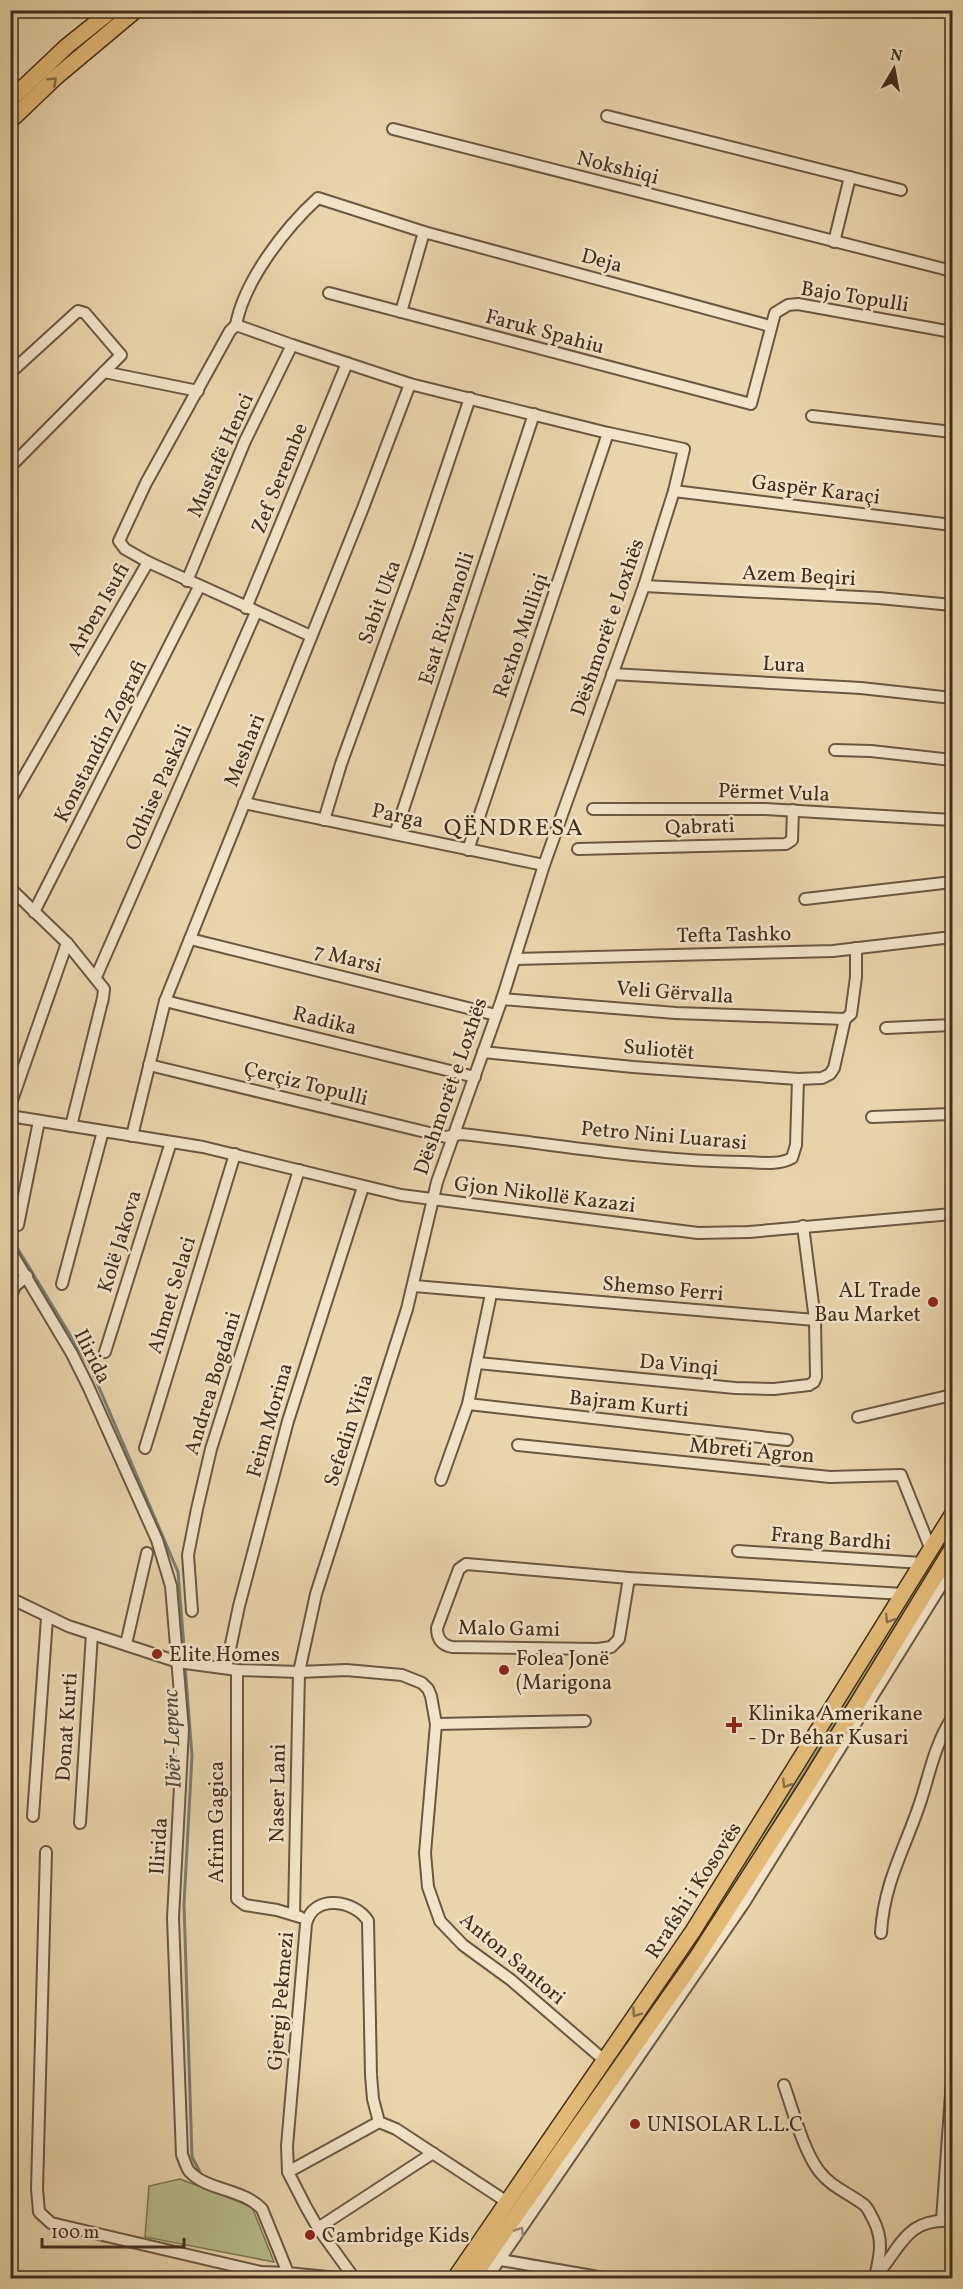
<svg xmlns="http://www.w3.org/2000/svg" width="963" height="2289" font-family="Vollkorn,serif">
<rect width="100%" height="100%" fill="#e9d5ab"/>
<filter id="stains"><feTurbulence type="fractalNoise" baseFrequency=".00333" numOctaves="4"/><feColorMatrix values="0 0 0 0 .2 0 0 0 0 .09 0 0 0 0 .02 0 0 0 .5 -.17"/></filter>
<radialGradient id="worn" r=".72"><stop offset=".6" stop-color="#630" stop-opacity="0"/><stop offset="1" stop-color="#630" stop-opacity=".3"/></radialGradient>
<g fill="#b6bd89" stroke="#7c7654" stroke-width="1.5">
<polygon points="952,1525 952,1535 716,1915 495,2236 464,2278 459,2278"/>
<polygon points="180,2179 252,2207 274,2262 145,2237 149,2186"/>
</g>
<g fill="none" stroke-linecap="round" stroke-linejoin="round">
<g stroke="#768077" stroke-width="3">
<polyline points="10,1236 92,1371 178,1572 185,1659"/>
<polyline points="185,1665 192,1756 184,1904 192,2157 200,2172"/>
</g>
<g stroke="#6b5841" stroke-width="14">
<g id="minor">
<polyline points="607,116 901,190"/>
<polyline points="393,129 952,271"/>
<polyline points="834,242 850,177"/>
<polyline points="329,293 751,404 775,313 788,305 798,304 952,332"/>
<polyline points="401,312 424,232"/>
<path d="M236 325C244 281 285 228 318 198L424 232 770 326"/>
<polyline points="104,372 198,391"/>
<polyline points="10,373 78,311 85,313 121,355 10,467"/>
<polyline points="812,416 952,432"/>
<polyline points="674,491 952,525"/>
<polyline points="187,581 245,441 292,345"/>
<polyline points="644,586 879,598 952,605"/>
<polyline points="246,608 347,363"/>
<polyline points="612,674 861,688 952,698"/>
<polyline points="835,750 871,751 952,760"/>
<polyline points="10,801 148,562"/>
<polyline points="244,803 544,865"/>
<polyline points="593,809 765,809 952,820"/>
<polyline points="324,820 341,764 417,555 470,398"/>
<polyline points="395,834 534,414"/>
<polyline points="578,849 786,844 792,840 793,810"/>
<polyline points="468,850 608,433"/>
<polyline points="10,888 67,943 104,989 103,998 71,1126"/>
<polyline points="805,899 952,882"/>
<polyline points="34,912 199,587"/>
<polyline points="190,939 496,1015"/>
<polyline points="515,959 833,951 952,937"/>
<polyline points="96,977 256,612"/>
<polyline points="502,999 676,1013 845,1019"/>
<polyline points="165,1001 475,1077"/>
<polyline points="886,1028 952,1025"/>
<polyline points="483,1052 633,1067 798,1079 822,1078 830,1074 834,1068 845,1019 851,1014 856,977 856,948"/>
<path d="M149 1065 446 1137 461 1134C555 1144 648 1161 743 1162 758 1162 778 1166 792 1158L796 1145 798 1079"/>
<polyline points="10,1106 67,943"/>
<polyline points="10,1116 203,1147 401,1195 698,1233 749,1232 952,1214"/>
<polyline points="872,1117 952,1114"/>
<polyline points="132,1136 165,1001 363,508 410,384"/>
<polyline points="18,1225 39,1121"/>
<path d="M10 1250 72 1354 88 1386 157 1540 171 1586 183 1730 173 1918 182 2155C185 2161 186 2168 190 2172 208 2191 242 2188 262 2209L288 2273 337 2278"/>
<polyline points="62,1284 103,1131"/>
<polyline points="414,1286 815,1320"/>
<polyline points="10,1299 15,1286 27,1276"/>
<polyline points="105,1352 171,1142"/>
<polyline points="478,1363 735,1388 774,1389 809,1385 814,1382 816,1377 815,1320 803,1226"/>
<polyline points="468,1404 787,1440"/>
<polyline points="858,1417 952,1395"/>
<polyline points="518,1445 830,1477 901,1475 931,1550"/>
<polyline points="145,1448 235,1154"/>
<polyline points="441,1480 468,1404 491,1294"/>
<polyline points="738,1551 922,1563"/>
<path d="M629 1578 619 1639 611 1647 598 1649 452 1647C442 1645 437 1639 437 1628L459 1569 466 1564 629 1578 904 1594"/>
<polyline points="10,1598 68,1626 178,1662 237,1670 299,1672 346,1670 402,1675 422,1683 428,1689 431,1696 436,1724 425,1853 428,1887 440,1921 463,1945 511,1980 604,2060"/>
<polyline points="192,1611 188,1555 197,1509 211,1449 299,1170"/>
<polyline points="126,1644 147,1553"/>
<polyline points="226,1668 239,1606 288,1421 363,1187"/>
<polyline points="237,1670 237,1899 245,1905 277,1910 300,1917"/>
<polyline points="436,1724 585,1721"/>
<polyline points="33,1816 47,1618"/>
<polyline points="80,1823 92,1634"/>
<polyline points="46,1852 37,2189 39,2212 51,2223 261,2272 288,2273"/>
<polyline points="294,1915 299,1672 316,1594 407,1309 437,1182 502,999 544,865 644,586 674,491 684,449 608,433 410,384 292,345 236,325 230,331 146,483 119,541 125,549 148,562 311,636"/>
<path d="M881 1933C884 1881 906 1847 921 1800 930 1772 935 1744 952 1718"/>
<path d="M784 2085C793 2110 803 2150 819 2171 831 2187 847 2192 863 2204 868 2207 870 2214 873 2219 884 2240 880 2255 875 2277"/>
<polyline points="288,2172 379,2122"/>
<polyline points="942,2220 952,2080"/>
<polyline points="318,2228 433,2153"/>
<polyline points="501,2260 604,2278"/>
<path d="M876 2276C902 2246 906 2218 952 2221"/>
<path d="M354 2278 318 2228 306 2207 288 2172 287 2146 306 1924C313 1893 355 1900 368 1921L371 2075 373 2099 379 2122 396 2129 507 2202"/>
<polyline points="487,2278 744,1903 952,1568"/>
</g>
</g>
<g stroke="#412e1e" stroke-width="18">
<g id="highway">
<polyline points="10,100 67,46 112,10"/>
<polyline points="10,121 56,77 136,10"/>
<polyline points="455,2278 693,1931 952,1515"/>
<polyline points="472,2278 697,1957 807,1786 952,1549"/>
</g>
</g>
<use href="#minor" stroke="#f1e4c8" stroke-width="10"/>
<use href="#highway" stroke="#e4ba76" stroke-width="15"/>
</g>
<defs><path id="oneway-chevron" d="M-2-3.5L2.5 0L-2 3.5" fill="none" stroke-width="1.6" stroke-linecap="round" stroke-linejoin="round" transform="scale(1.5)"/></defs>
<g stroke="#8a6d46">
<use href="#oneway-chevron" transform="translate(53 81) rotate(-43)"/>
<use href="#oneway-chevron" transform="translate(889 1619) rotate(122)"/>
<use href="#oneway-chevron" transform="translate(786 1784) rotate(122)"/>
<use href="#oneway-chevron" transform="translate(636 2013) rotate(125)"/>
</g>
<use stroke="#998973" href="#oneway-chevron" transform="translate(520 2231) rotate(-57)"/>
<g fill="#8f2418" stroke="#f1e4c8" stroke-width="2">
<circle cx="933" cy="1302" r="6"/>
<circle cx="157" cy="1654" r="6"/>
<circle cx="504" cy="1670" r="6"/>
<path d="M731 1716h6v6h6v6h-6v6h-6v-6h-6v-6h6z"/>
<circle cx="635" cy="2124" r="6"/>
<circle cx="310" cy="2235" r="6"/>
</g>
<g text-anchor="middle" stroke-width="5" stroke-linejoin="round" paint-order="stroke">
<g font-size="21" fill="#412e1e" stroke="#f1e4c8">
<text transform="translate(618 167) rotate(14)" y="7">Nokshiqi</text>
<text transform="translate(602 260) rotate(15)" y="7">Deja</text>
<text transform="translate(855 296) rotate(9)" y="7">Bajo Topulli</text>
<text transform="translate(545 331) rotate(15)" y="7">Faruk Spahiu</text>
<text transform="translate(220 455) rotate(-66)" y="7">Mustafë Henci</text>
<text transform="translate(279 478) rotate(-68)" y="7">Zef Serembe</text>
<text transform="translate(816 489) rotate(7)" y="7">Gaspër Karaçi</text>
<text transform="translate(799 575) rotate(3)" y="7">Azem Beqiri</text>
<text transform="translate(379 602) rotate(-70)" y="7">Sabit Uka</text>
<text transform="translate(98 609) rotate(-60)" y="7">Arben Isufi</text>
<text transform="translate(446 618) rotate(-72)" y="7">Esat Rizvanolli</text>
<text transform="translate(607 627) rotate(-71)" y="7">Dëshmorët e Loxhës</text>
<text transform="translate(520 635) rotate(-71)" y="7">Rexho Mulliqi</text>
<text transform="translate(784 664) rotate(3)" y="7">Lura</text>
<text transform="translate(100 741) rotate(-63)" y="7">Konstandin Zografi</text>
<text transform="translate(244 750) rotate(-68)" y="7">Meshari</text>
<text transform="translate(158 787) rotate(-66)" y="7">Odhise Paskali</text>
<text transform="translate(774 792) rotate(2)" y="7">Përmet Vula</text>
<text transform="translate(398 815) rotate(12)" y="7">Parga</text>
<text transform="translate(700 826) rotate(-2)" y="7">Qabrati</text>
<text transform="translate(734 934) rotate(-1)" y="7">Tefta Tashko</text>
<text transform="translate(348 958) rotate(14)" y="7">7 Marsi</text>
<text transform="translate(675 992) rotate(4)" y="7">Veli Gërvalla</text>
<text transform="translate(325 1020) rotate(14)" y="7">Radika</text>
<text transform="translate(659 1049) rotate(5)" y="7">Suliotët</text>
<text transform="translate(306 1083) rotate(14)" y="7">Çerçiz Topulli</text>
<text transform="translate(450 1086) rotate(-71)" y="7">Dëshmorët e Loxhës</text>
<text transform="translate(664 1135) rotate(5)" y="7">Petro Nini Luarasi</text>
<text transform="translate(545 1194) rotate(7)" y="7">Gjon Nikollë Kazazi</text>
<text transform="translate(119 1241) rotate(-73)" y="7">Kolë Jakova</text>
<text transform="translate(663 1288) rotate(5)" y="7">Shemso Ferri</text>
<text transform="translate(171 1295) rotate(-73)" y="7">Ahmet Selaci</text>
<text transform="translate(93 1356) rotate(63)" y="7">Ilirida</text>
<text transform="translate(679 1364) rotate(5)" y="7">Da Vinqi</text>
<text transform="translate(212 1383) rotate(-73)" y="7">Andrea Bogdani</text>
<text transform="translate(629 1403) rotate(6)" y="7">Bajram Kurti</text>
<text transform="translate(269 1420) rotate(-74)" y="7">Feim Morina</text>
<text transform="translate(348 1430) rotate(-72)" y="7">Sefedin Vitia</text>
<text transform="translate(752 1450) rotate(5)" y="7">Mbreti Agron</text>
<text transform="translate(831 1538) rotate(4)" y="7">Frang Bardhi</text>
<text transform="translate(509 1628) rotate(1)" y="7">Malo Gami</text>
<text transform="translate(66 1727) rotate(-86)" y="7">Donat Kurti</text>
<text transform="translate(277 1793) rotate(-89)" y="7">Naser Lani</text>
<text transform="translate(216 1822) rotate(-90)" y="7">Afrim Gagica</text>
<text transform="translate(158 1846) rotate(-86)" y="7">Ilirida</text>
<text transform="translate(693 1890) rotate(-57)" y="7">Rrafshi i Kosovës</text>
<text transform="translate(513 1958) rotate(40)" y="7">Anton Santori</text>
<text transform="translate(280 2001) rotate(-85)" y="7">Gjergj Pekmezi</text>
</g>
<g font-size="21" fill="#412e1e" stroke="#f1e4c8" text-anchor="start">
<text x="921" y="1297" text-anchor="end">AL Trade<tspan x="921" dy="24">Bau Market</tspan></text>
<text x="169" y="1661">Elite Homes</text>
<text x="516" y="1665">Folea Jonë<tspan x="516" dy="24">(Marigona</tspan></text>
<text x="748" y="1720">Klinika Amerikane<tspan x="748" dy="24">- Dr Behar Kusari</tspan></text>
<text x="647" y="2131">UNISOLAR L.L.C</text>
<text x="322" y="2242">Cambridge Kids</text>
</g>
<g font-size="22" font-style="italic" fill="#53493c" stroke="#f1e4c8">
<text transform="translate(171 1739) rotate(-92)" y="8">Ibër-Lepenc</text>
</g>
<g font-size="24" letter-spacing="1.5" fill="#412e1e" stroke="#f1e4c8">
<text x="514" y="835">QËNDRESA</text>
</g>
</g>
<rect width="963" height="2289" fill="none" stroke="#e9d5ab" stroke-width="36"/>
<rect x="12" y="12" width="939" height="2265" fill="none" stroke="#412e1e" stroke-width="3"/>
<rect x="18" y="18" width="927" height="2253" fill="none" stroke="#412e1e" stroke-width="1.5"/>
<g transform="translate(894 69) rotate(10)" stroke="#f1e4c8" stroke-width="4.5" paint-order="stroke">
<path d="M0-4.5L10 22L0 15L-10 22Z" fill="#412e1e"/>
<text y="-9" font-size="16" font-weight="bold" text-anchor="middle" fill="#412e1e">N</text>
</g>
<path d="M42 2238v9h142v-9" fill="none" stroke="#412e1e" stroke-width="3"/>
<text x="51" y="2238" font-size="18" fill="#412e1e" stroke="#f1e4c8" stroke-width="4.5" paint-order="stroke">100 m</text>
<rect width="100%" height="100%" filter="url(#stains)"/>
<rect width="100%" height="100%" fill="url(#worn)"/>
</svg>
